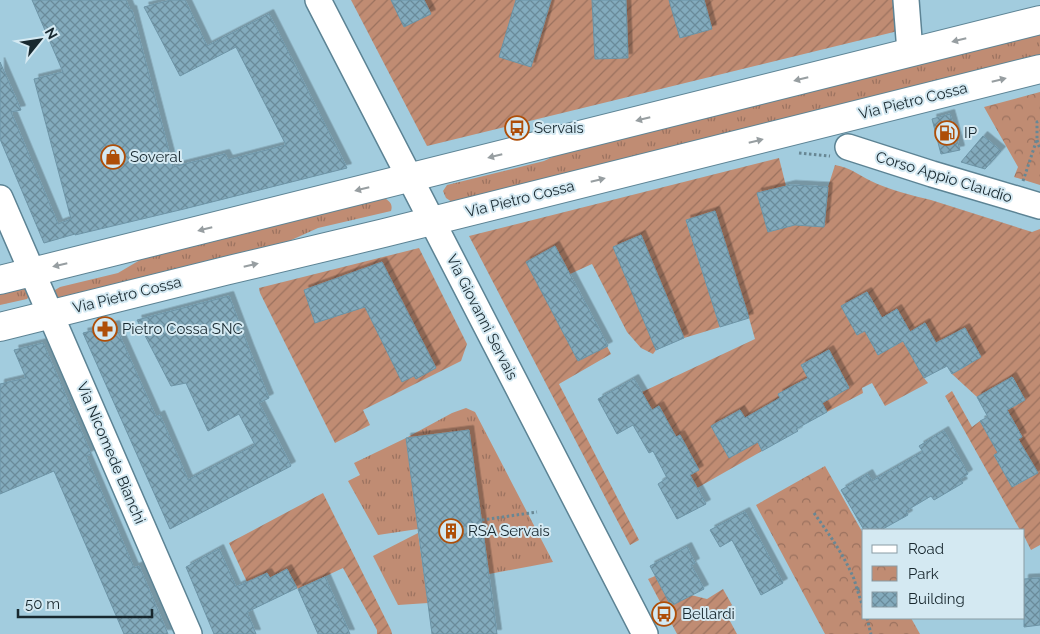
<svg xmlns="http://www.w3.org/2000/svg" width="1040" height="634" font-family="Raleway,sans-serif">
<defs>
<pattern id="grass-tufts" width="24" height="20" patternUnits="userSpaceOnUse" patternTransform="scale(1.25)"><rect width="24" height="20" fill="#c08c73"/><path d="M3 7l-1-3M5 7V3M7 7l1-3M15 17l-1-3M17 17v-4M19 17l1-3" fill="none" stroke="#9b725f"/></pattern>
<pattern id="park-crowns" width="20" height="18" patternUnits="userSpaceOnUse" patternTransform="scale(1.25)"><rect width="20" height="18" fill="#c08c73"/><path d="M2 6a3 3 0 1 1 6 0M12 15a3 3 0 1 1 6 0" fill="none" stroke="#9b725f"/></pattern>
<pattern id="garden-furrows" width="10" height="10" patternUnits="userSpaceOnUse" patternTransform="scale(1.25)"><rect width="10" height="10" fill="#c08c73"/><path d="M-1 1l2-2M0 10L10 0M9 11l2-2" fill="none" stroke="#9b725f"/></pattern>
<pattern id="building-cross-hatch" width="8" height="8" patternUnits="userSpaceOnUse" patternTransform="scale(1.25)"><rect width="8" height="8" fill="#83abbd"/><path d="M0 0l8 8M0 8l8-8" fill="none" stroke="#6a8b9a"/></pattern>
<filter id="shadow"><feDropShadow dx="4.5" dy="-4.5" stdDeviation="0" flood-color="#0004"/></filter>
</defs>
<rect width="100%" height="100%" fill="#a2ccde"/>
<g fill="url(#grass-tufts)">
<polygon points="1040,33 1040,55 452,202 446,198 443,191 447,185 544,161 561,153"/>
<path d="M385 198C390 202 393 204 391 211L318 228 287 242 56 299 54 293 55 290 60 287 118 273 145 257Z"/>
<polygon points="29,286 31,294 27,299 0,305 0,293"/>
<polygon points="466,408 475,412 553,562 489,574 469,430 406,438 418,529 378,535 348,481 360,475 354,463 406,438 452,413"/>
<polygon points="418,533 428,603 398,605 373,556"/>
</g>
<g fill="url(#park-crowns)">
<polygon points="1040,92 1040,185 1014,177 1018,167 984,107"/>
<polygon points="825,466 864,535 864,618 911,618 920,634 825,634 756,505"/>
</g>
<g fill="url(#garden-furrows)">
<polygon points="351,0 896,0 898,31 427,146"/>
<path d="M779 158 786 186 757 193 768 232 795 225 824 227 828 187 835 165C851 168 857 174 871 181 887 189 913 196 931 200L1032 232 1040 229V545L1031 550 1024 536V530H1020L945 396 952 391 972 427 980 421 998 453 994 455 1013 487 1037 473 1018 439 1022 436 1007 410 1025 400 1013 377 977 397 952 374 981 357 965 328 936 343 925 323 910 332 897 309 882 318 867 292 842 306 865 331 878 355 903 341 924 378 928 383 885 406 872 383 862 388 863 393 827 412 822 403 849 387 828 350 801 365 808 378 778 394 780 398 745 418 762 451 697 488 690 475 699 470 680 435 676 437 652 410 642 392 755 339 749 318 715 212 686 221 720 327 684 338 641 236 656 350 653 354 641 348 627 332 592 264 570 274 611 354 559 384 639 540 630 545 469 236Z"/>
<polygon points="419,248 467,344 461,361 363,410 370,425 335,443 260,293 259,288"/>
<polygon points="323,493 391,630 392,634 377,634 377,630 343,568 298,589 297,588 287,569 270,578 267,573 247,582 229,543"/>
<polygon points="655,576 671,606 691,595 707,599 723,589 732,605 724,610 737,634 677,634 648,579"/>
</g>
<g fill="url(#building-cross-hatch)" stroke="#6d94a6" filter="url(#shadow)">
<polygon points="32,0 126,0 130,10 132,10 173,167 225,154 228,160 286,145 236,47 180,76 144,7 171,0 185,0 207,46 269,14 347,168 184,209 75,235 75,234 44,243 0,139 0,62 21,110 11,112 58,224 71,219 34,79 63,72"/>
<polygon points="391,0 424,0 431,14 404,27"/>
<polygon points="516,0 551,0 531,67 499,57"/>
<polygon points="592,0 626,0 628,58 595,59"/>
<polygon points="669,0 704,0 712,29 680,38"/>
<polygon points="950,114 960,150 941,154 932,119"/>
<polygon points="983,136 1001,151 985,169 961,162"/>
<polygon points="791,185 828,187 824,227 795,225 768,232 757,193"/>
<polygon points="715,211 749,318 720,327 686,220"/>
<polygon points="641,235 684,338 656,350 613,247"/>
<polygon points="555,246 608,346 578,361 526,262"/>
<polygon points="382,262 436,368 416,379 414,376 402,382 365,307 315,323 304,290"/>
<polygon points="867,292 882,318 897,309 910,332 925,323 936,343 965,328 981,357 952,374 947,366 924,378 903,341 878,355 865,331 857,335 841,306"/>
<polygon points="229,296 249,349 269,398 259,403 291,466 170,529 83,333 115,325 156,417 160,415 188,480 255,445 239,414 208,431 186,383 171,386 137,320"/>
<polygon points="43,343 91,454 86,456 134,568 139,566 168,634 124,634 54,471 0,494 0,384 26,378 14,350"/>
<polygon points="829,350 849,388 822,403 827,412 796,429 798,431 762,451 758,442 729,458 711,426 740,410 745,418 780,398 778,394 808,378 801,365"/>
<polygon points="1012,377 1025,400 1007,410 1022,437 1018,439 1038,473 1012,487 994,455 998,453 980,421 988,417 977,397"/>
<polygon points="634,379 652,410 659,406 676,437 680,435 699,470 690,475 706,504 677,519 658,484 667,478 653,451 649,453 633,425 617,434 598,399"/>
<polygon points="469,430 497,634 432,634 406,438"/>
<polygon points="944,431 968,474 960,479 963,483 934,500 931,496 906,511 908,515 881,530 864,530 841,490 868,474 872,481 923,452 919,446"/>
<polygon points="745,512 783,583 761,595 732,540 720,547 710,530"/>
<polygon points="687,547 695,563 691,565 704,589 671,606 650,566"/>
<polygon points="219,549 236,587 267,573 270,578 287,569 297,588 247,612 256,634 214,634 186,567"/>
<polygon points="325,577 350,634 318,634 298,589"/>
<polygon points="1040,578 1040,625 1024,627 1024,579"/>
</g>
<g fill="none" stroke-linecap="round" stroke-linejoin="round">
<g stroke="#5c8394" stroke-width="28">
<g id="minor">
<polyline points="318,0 645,634"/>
<polyline points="906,0 910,52"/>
<polyline points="848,147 932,174 1040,206"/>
<polyline points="0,198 189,634"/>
</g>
</g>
<g stroke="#5c8394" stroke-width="30">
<g id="major">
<polyline points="0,280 1040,20"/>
<polyline points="0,327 225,271 384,233 1040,69"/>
</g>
</g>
<g stroke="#688794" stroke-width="3" stroke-dasharray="2.5 2.5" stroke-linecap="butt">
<polyline points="1037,140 1040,149"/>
<polyline points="799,153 830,156"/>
<polyline points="1023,181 1037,139 1037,122 1040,121"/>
<path d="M814 513C829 534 844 555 854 579 857 589 860 599 864 609"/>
<polyline points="482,520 537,512"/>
<polyline points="857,589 864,588"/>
<polyline points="867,618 871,634"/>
</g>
<use href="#minor" stroke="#fff" stroke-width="25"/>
<use href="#major" stroke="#fff" stroke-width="28"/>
</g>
<defs><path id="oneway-solid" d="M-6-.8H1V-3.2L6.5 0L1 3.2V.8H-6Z" transform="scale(1.25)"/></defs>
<g fill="#979ea1">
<use href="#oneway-solid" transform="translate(959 40) rotate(166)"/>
<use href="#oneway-solid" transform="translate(801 79) rotate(166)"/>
<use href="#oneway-solid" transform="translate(999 80) rotate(-14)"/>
<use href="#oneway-solid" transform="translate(643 119) rotate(166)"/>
<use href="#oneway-solid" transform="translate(756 141) rotate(-14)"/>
<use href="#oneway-solid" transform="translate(495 156) rotate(166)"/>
<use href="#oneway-solid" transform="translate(598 180) rotate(-14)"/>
<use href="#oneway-solid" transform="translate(362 189) rotate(166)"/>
<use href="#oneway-solid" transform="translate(205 229) rotate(166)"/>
<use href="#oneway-solid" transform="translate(60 265) rotate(167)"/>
<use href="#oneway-solid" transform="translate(251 265) rotate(-13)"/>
</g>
<defs>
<g id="bus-ring" transform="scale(1.25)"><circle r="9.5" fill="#d4e9f2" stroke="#ae4e08" stroke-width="1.5"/><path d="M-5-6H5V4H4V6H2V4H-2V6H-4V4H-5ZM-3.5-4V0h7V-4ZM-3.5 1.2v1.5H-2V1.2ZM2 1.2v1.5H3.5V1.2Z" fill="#ae4e08"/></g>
<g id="fuel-ring" transform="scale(1.25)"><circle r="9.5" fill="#d4e9f2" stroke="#ae4e08" stroke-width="1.5"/><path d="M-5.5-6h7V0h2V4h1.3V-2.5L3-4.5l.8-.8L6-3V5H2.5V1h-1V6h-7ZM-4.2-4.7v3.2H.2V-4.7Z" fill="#ae4e08"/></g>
<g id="shop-ring" transform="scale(1.25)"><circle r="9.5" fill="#d4e9f2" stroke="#ae4e08" stroke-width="1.5"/><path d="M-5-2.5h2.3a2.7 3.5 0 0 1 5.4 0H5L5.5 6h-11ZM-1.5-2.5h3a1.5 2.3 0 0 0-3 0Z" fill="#ae4e08"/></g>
<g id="pharmacy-ring" transform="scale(1.25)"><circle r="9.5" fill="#d4e9f2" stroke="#ae4e08" stroke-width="1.5"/><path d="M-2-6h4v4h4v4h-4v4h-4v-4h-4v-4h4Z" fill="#ae4e08"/></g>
<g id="building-ring" transform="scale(1.25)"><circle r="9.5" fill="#d4e9f2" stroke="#ae4e08" stroke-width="1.5"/><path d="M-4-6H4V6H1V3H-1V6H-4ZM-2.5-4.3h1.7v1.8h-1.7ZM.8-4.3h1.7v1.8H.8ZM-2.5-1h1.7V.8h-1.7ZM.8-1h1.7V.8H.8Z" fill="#ae4e08"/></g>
</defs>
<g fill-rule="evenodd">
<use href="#bus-ring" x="517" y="128"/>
<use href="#fuel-ring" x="947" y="133"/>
<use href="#shop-ring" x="113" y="157"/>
<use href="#pharmacy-ring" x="105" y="329"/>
<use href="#building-ring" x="451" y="531"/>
<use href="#bus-ring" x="664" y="614"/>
</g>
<g text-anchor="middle" stroke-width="4" stroke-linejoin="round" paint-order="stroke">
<g font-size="15" fill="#18282f" stroke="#d4e9f2">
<text transform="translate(913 101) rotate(-14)" y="5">Via Pietro Cossa</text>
<text transform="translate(944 177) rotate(17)" y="5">Corso Appio Claudio</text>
<text transform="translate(520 199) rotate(-14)" y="5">Via Pietro Cossa</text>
<text transform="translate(127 295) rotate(-14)" y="5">Via Pietro Cossa</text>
<text transform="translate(482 317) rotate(63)" y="5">Via Giovanni Servais</text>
<text transform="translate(111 453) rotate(67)" y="5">Via Nicomede Bianchi</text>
</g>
<g font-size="15" fill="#18282f" stroke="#d4e9f2" text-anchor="start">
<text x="534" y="133">Servais</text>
<text x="964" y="138">IP</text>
<text x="130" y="162">Soveral</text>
<text x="122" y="334">Pietro Cossa SNC</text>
<text x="468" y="536">RSA Servais</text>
<text x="682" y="619">Bellardi</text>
</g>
</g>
<rect x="862" y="529" width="162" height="90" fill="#d4e9f2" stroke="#899ca4"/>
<rect x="872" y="545" width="25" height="8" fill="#ffffff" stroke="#899ca4"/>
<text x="908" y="554" font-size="15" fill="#18282f">Road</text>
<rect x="872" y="566" width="25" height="15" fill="url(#park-crowns)" stroke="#899ca4"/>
<text x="908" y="579" font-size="15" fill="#18282f">Park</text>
<rect x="872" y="592" width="25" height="15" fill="url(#building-cross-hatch)" stroke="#899ca4"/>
<text x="908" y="604" font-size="15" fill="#18282f">Building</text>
<g transform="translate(40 40) rotate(60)" stroke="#d4e9f2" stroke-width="4" paint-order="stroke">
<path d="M0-4L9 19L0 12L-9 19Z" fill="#18282f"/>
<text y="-8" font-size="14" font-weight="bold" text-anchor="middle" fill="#18282f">N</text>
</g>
<path d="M18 609v8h134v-8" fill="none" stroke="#18282f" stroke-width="2.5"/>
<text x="25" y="609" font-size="15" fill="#18282f" stroke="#d4e9f2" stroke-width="4" paint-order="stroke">50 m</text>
</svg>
